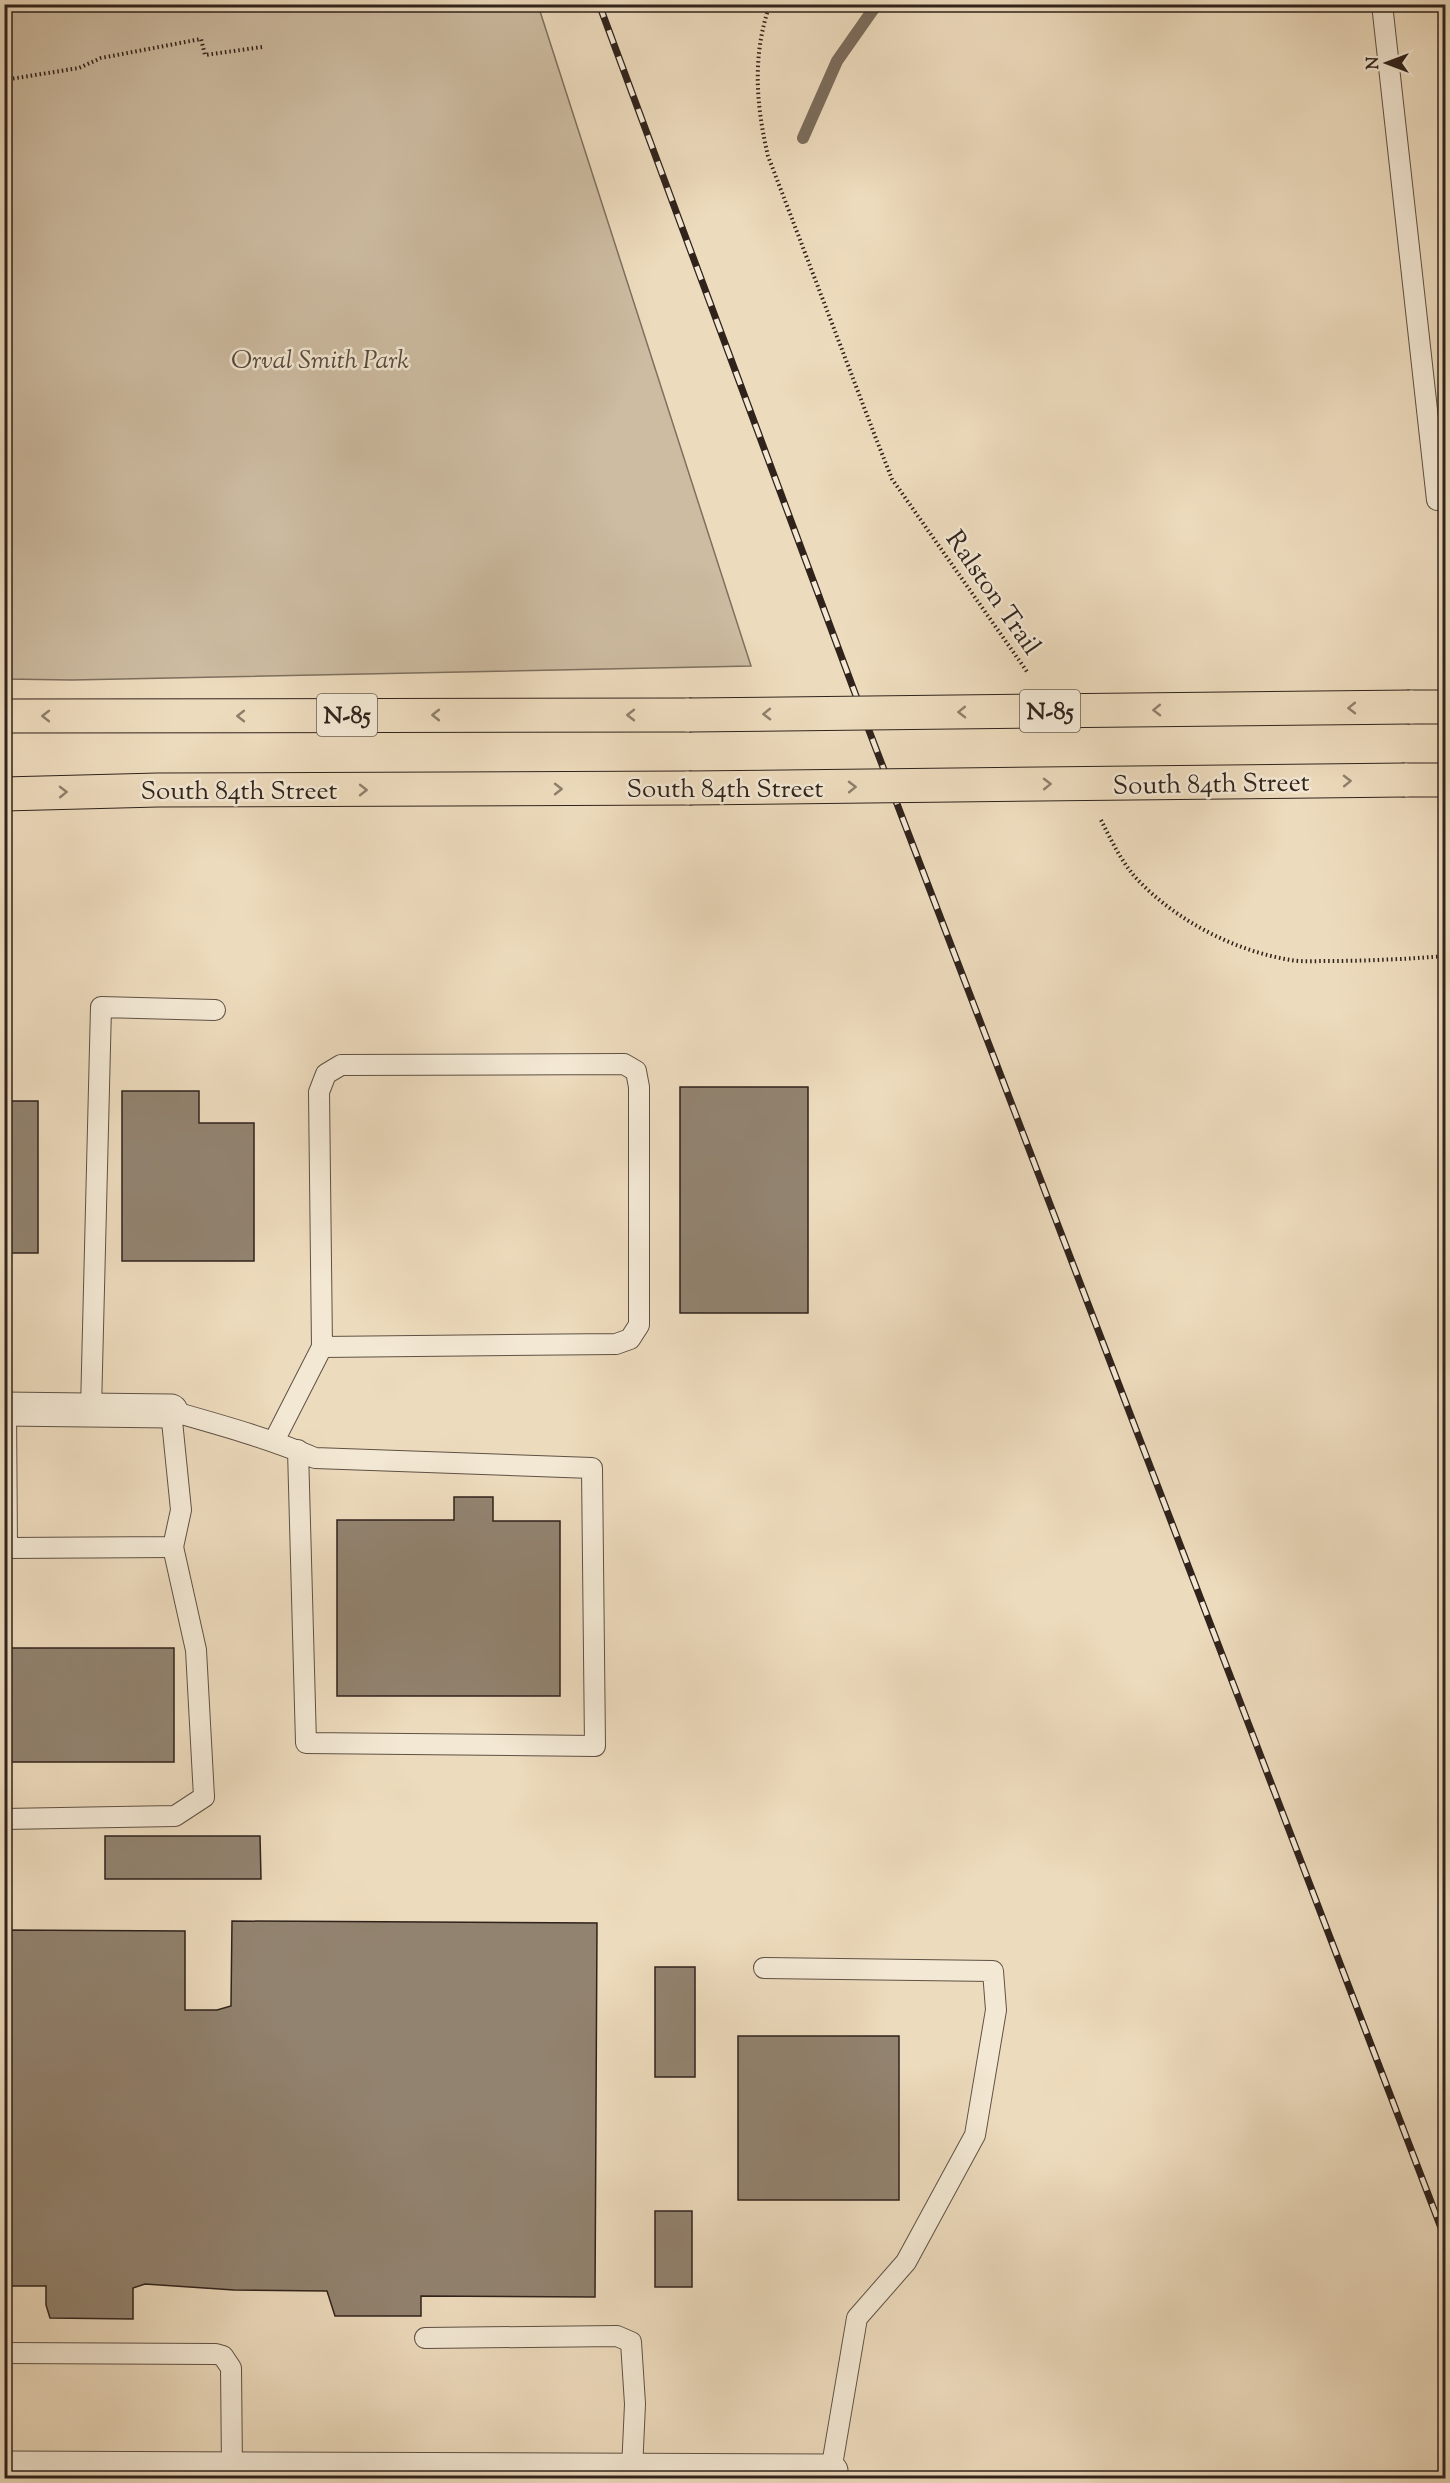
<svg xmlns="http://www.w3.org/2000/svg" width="1450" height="2483" font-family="'Sorts Mill Goudy',serif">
<rect width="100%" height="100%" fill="#eddbbd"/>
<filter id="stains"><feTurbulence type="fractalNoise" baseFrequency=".00333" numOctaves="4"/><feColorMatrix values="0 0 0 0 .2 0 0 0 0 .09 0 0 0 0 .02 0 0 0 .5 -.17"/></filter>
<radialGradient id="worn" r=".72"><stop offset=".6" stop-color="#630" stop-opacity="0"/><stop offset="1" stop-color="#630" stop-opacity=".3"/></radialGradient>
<polygon fill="#cdbca2" stroke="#7e705f" stroke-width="1.5" points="5,4 538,5 751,666 72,680 5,679"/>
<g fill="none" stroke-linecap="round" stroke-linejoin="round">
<polyline stroke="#7b6c5c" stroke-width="12" points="803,138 837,61 877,4"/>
</g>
<g fill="#928370" stroke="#30231c" stroke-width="1.5">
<rect x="680" y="1087" width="128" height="226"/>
<polygon points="122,1091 199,1091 199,1123 254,1123 254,1261 122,1261"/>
<rect x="4" y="1101" width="34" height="152"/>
<polygon points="454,1497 493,1497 493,1521 560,1521 560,1696 337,1696 337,1520 454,1520"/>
<rect x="4" y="1648" width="170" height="114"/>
<polygon points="105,1836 260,1836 261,1879 105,1879"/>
<polygon points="232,1921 597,1923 595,2297 421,2296 421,2316 335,2316 327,2291 234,2290 145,2284 133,2288 133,2319 50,2318 46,2305 46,2286 4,2286 4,1930 185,1931 185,2010 217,2010 231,2006"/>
<rect x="655" y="1967" width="40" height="110"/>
<rect x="738" y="2036" width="161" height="164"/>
<rect x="655" y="2211" width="37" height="76"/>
</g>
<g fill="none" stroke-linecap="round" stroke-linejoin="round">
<g stroke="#5f5144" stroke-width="22">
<g id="lane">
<polyline points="1382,4 1437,500"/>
<path d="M6 1409 7 1548 173 1547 181 1510 171 1411C220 1425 268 1438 315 1458L592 1468 595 1746 306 1743 298 1450"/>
<polyline points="91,1409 101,1007 215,1010"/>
<polyline points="274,1441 322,1347 319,1092 326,1074 341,1065 624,1064 636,1071 639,1087 639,1325 630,1339 616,1344 322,1347"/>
<polyline points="4,1819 175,1816 204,1797 196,1650 173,1547"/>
<polyline points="764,1968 993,1971 996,2010 975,2135 906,2262 857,2318 831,2471"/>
<polyline points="425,2338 617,2336 631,2342 635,2404 632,2470"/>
<polyline points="4,2353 216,2354 223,2356 231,2368 232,2469"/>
</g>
</g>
<g stroke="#5f5144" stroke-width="35">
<g id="street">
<polyline points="4,1409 171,1411"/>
<polyline points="4,2468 831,2471"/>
</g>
</g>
<g stroke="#30231c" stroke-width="35">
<g id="primary">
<polyline points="1410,707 1446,707"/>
<polyline points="4,716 689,715"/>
<polyline points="1405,780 1446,780"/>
<polyline points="4,794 158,790 689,788"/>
</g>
</g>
<g stroke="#30231c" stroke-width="4" stroke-dasharray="1.5 3" stroke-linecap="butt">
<path d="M770 4C752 55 756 105 768 156L875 436 892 479 1028 673"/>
<polyline points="4,80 79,68 101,58 201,39 205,55 262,47"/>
<path d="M1101 820C1111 840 1121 861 1136 878 1175 920 1234 951 1291 960 1302 962 1315 961 1327 961 1367 961 1406 959 1446 956"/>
</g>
<use href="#lane" stroke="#f3e8d4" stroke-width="20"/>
<use href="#street" stroke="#f3e8d4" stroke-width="33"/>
<use href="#primary" stroke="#eddbbd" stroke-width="33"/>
<g stroke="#30231c" stroke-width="7">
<polyline id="rail" points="599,4 865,720 1446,2241"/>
</g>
<use href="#rail" stroke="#f3e8d4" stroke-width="4.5" stroke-dasharray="14" stroke-linecap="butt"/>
<g stroke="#30231c" stroke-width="35" stroke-linecap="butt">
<g id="primary-bridge">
<polyline points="689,715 1410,707"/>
<polyline points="689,788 1405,780"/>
</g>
</g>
<use href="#primary-bridge" stroke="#eddbbd" stroke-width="33"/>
</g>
<defs><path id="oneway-chevron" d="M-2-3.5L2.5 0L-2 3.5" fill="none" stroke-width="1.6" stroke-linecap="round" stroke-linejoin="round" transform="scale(1.5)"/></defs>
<g stroke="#8e7f6c">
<use href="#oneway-chevron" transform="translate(1352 708) rotate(179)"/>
<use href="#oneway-chevron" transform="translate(1157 710) rotate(179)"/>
<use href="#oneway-chevron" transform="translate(962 712) rotate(179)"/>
<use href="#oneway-chevron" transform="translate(767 714) rotate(179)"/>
<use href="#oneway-chevron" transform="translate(436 715) rotate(180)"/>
<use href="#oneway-chevron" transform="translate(631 715) rotate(180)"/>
<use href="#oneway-chevron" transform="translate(46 716) rotate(180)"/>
<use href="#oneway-chevron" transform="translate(241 716) rotate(180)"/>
<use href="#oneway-chevron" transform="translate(1347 781) rotate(-1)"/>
<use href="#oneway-chevron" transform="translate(1047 784) rotate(-1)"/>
<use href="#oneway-chevron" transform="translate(852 787) rotate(-1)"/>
<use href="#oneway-chevron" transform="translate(558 789)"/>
<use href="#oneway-chevron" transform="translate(363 790)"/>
<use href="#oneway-chevron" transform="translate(63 792) rotate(-1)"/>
</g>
<g text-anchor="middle" stroke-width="5" stroke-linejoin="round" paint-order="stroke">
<g fill="#f3e8d4" stroke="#6a5e53" stroke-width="1.5">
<rect x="1020" y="690" width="60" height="42" rx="4.5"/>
<rect x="317" y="694" width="60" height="42" rx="4.5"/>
</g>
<g font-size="24" font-weight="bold" fill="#30231c">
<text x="1050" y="719">N-85</text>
<text x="347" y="723">N-85</text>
</g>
<g font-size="26" font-style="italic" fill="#57493e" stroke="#f3e8d4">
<text x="320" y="368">Orval Smith Park</text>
</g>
<g font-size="26" fill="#30231c" stroke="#f3e8d4">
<text transform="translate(994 592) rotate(55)" y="9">Ralston Trail</text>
<text transform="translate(1211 783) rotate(-1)" y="9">South 84th Street</text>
<text x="725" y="797">South 84th Street</text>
<text x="239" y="799">South 84th Street</text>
</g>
</g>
<rect width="1450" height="2483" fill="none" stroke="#eddbbd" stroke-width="24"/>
<rect x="6" y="6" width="1438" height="2471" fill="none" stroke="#30231c" stroke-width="3"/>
<rect x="12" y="12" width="1426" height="2459" fill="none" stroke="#30231c" stroke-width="1.5"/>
<g transform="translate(1387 63) rotate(270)" stroke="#f3e8d4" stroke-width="4.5" paint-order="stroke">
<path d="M0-4.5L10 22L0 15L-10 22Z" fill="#30231c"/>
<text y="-9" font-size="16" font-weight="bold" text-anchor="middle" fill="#30231c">N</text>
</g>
<rect width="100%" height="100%" filter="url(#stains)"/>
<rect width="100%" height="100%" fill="url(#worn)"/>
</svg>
